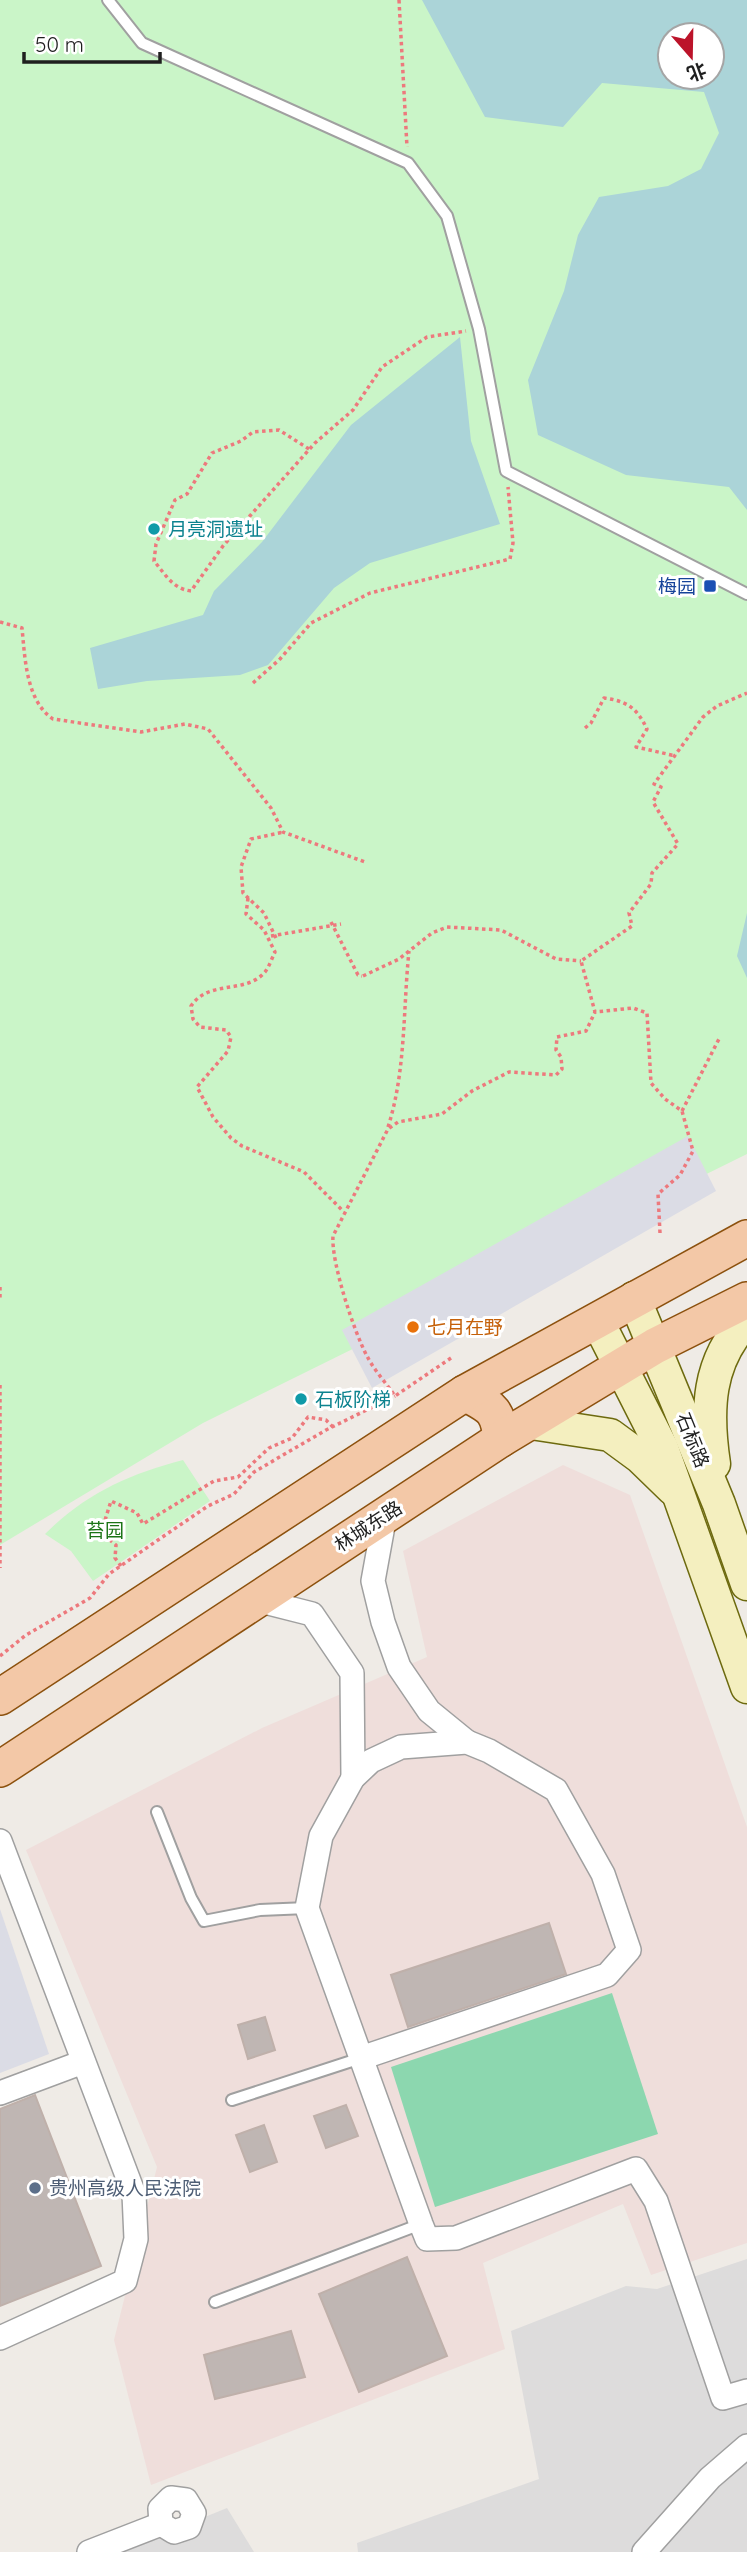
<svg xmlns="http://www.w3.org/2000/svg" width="747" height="2552" font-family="Quicksand,'Noto Sans SC',sans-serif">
<rect width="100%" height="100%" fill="#efebe6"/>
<g fill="#dddcdc">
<polygon points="747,2259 747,2552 358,2552 357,2543 539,2479 511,2331 626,2286 657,2289"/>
<polygon points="227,2508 254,2552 119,2552"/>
</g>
<polygon fill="#efdedb" points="563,1465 630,1495 747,1827 747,2243 651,2275 623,2204 483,2263 505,2349 151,2485 114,2340 157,2167 26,1850 262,1728 427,1657 403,1551"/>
<g fill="#caf5c8" fill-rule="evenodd">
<path d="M0 0H747V1154L203 1423 0 1545ZM670 35H712V77H670Z"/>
<path d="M183 1460 210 1501 93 1581 71 1551 45 1534C85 1494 129 1474 183 1460Z"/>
</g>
<polygon fill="#8cd7af" points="612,1993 658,2134 435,2207 391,2067"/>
<g fill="#dbdce5">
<polygon points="688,1136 716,1191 372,1388 342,1330"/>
<polygon points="0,1909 49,2054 0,2073"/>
</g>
<g fill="#abd4d8" fill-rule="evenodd">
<path d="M422 0H747V510L729 487 626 475 538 435 528 380 564 291 578 235 599 197 668 186 701 169 719 133 704 92 602 83 563 127 485 117ZM712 35V77H670V35Z"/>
<polygon points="460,337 471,441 500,524 370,563 334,588 268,665 240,675 147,681 98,689 90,648 203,615 214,591 262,542 351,425"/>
<polygon points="747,913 747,978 737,956"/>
</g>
<g fill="#bfb6b3" stroke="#bfb0aa" stroke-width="2">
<polygon points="549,1923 566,1974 408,2027 391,1975"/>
<polygon points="265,2017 275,2050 248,2059 238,2025"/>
<polygon points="35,2095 101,2266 0,2306 0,2109"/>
<polygon points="346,2105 358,2136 326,2148 314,2116"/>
<polygon points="264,2125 277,2162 250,2172 236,2135"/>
<polygon points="407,2257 447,2356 359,2392 319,2294"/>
<polygon points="291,2331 305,2377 215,2399 204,2355"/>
</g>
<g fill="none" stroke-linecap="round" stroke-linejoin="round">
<g stroke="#a0a0a0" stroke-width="14">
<g id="service">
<polyline points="108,0 142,43 408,163 447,216 479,329 506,471 747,594"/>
<polyline points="157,1812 191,1898 204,1921 260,1910 307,1908"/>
<polyline points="232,2100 361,2058"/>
<polyline points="215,2302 421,2224"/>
</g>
</g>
<g stroke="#a0a0a0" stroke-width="26">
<g id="minor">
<polyline points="385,1515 373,1581 383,1622 399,1667 429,1711 467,1742"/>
<polyline points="257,1600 312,1614 352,1673 353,1778"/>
<polyline points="0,1841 134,2194 136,2239 125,2281 0,2338"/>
<polyline points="361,2058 607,1975 629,1950 603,1874 556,1790 489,1751 467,1742 401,1747 371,1761 353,1778 321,1836 307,1908 421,2224 427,2239 456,2238 636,2169 656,2201 723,2398 747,2391"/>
<polyline points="0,2093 83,2062"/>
<polygon points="171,2498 186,2500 194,2513 189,2527 174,2532 161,2524 160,2509"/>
<polyline points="89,2552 161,2524"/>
<polyline points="644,2552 710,2478 747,2446"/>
</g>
</g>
<g stroke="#6d6a0f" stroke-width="35">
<g id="secondary">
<polyline points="634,1298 719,1504 747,1584"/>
<polyline points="597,1320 662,1448 747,1687"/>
<polyline points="531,1423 610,1435 640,1457 673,1489"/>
<path d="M714 1464C706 1411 707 1361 747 1320"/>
</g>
</g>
<g stroke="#8c510e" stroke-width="38">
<g id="primary">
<path d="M465 1393C490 1407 498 1408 501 1439"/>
<polyline points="0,1697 465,1393 747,1238"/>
<polyline points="0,1769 501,1439 655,1346 747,1300"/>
</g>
</g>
<g stroke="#ed797d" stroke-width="3.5" stroke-dasharray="3.5 3.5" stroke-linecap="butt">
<polyline points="399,0 407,147"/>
<path d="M309 449 279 430 253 432 241 441 212 453 187 494 175 500 156 544 154 561C165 574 173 589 191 591L223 546 315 443 353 410 382 367 427 337 466 331"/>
<path d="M0 622 22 628C25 658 26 701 53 719L141 732 185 724 208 729 271 808 283 832 365 862"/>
<polyline points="253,683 280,659 311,623 370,593 510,559 513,543 508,487"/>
<path d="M585 728 591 723 604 698C627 701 637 708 647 729L636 747 676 756"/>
<path d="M248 898 246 914 264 930 275 952C272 958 269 967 265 972 245 995 209 979 191 1006L193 1019 200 1027 226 1030 231 1037 228 1051 197 1087 213 1117 231 1138 242 1146 304 1172 343 1211"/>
<polyline points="331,922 358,975 362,976"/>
<polyline points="271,936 341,924"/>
<polyline points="276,938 264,913 243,893 241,867 251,839 284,832"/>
<polyline points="363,976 399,959 432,933 447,927 501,930 556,959 581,961"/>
<polyline points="682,1111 720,1037"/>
<path d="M388 1127C406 1071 403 1009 409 951"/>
<polyline points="660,1233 658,1194 680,1175 693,1151 682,1111 665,1099 651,1083 647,1013 633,1008 595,1012 581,961 632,926 629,913 651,884 652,873 678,844 653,802 661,787 654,784 703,717 717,706 747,693"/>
<polyline points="0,1287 0,1298"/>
<path d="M451 1358 395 1396C386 1383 374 1370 367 1356 354 1332 331 1262 333 1236L388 1129 398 1122 442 1114 472 1091 509 1072 556 1075 562 1069 561 1057 556 1050 557 1037 586 1031 595 1012"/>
<polyline points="0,1385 0,1568"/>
<polyline points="121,1566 115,1558 116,1545 101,1533 111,1501 137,1513 143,1524 214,1481 238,1477 269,1448 292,1438 308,1417 326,1420 333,1427"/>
<polyline points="0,1656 26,1635 90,1598 109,1574 158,1540 208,1506 234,1494 254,1472 326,1430 395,1396"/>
</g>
<use href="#service" stroke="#fff" stroke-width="10"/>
<use href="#minor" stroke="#fff" stroke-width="23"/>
<use href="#secondary" stroke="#f4efbf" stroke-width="32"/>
<use href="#primary" stroke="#f3c8a7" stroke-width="35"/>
</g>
<g fill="#0f9aa8" stroke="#fff" stroke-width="2.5">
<circle cx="154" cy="529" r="7"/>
<circle cx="301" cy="1399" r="7"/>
</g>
<rect fill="#1a4fb4" stroke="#fff" stroke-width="2.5" x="703" y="579" width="14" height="14" rx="3.5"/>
<circle fill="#e8710a" stroke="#fff" stroke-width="2.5" cx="413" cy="1327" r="7"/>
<circle fill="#5c6f8a" stroke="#fff" stroke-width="2.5" cx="35" cy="2188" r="7"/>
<g text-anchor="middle" stroke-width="6" stroke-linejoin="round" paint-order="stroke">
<g font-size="19" fill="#0d838f" stroke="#fff" text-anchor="start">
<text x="168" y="536">月亮洞遗址</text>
<text x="315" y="1406">石板阶梯</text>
</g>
<g font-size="19" fill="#164399" stroke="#fff" text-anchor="end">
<text x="696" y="593">梅园</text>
</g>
<g font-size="19" fill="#c56008" stroke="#fff" text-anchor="start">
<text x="427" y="1334">七月在野</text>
</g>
<g font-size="19" fill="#1f1f1f" stroke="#fff">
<text transform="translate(693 1440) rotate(68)" y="7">石标路</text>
<text transform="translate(368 1526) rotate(-33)" y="7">林城东路</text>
</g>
<g font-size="19" fill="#1b7416" stroke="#fff">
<text x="105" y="1537">苔园</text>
</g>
<g font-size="19" fill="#4e5e75" stroke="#fff" text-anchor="start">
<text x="49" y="2195">贵州高级人民法院</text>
</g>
</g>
<g transform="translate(691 56) rotate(160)"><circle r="33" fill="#ffffff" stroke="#a5a5a5" stroke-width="2"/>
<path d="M0-5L12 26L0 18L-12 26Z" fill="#bc132a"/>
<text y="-10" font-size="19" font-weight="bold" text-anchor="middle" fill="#1f1f1f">北</text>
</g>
<path d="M24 52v10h136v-10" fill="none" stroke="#1f1f1f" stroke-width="3.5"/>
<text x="35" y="52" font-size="21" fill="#1f1f1f" stroke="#ffffff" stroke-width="5" paint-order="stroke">50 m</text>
</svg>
